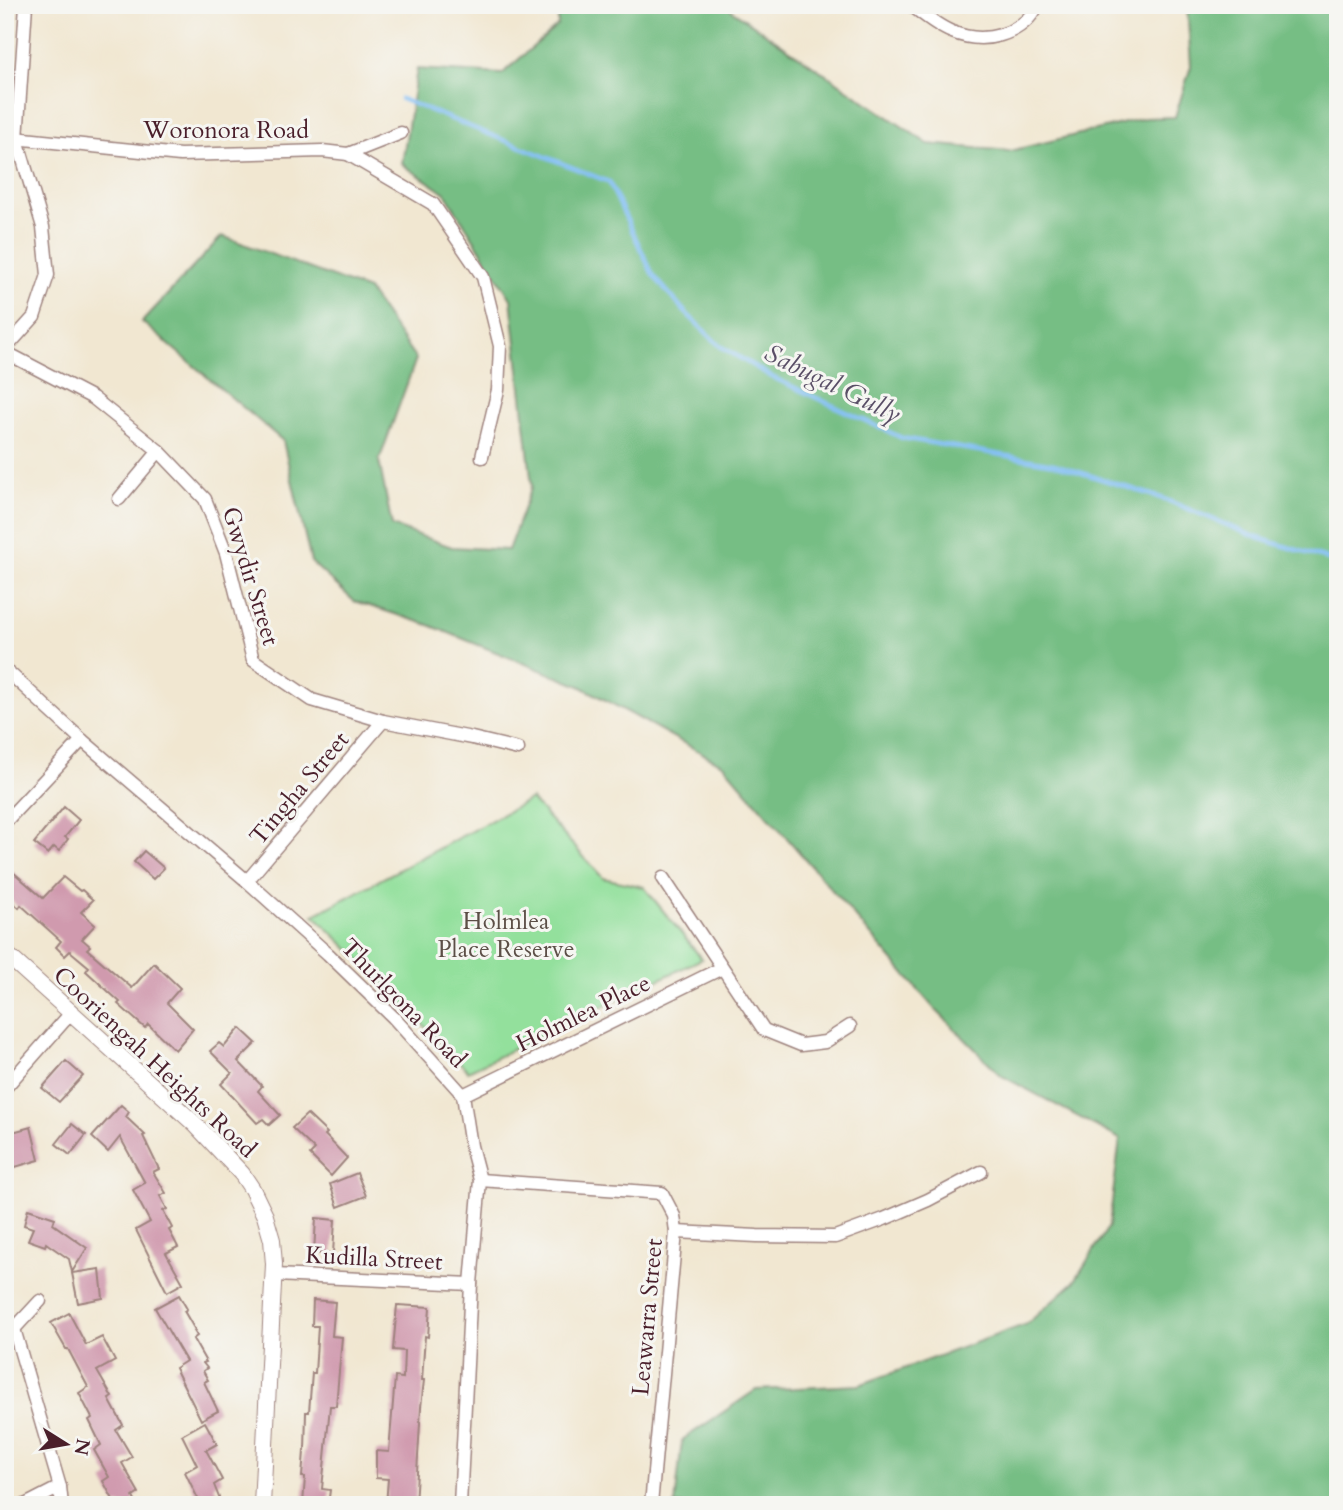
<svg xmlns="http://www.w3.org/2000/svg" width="1343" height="1510" font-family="Cardo,serif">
<rect width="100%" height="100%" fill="#f6f6f2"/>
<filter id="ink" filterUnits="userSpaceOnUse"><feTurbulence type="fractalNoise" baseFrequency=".0143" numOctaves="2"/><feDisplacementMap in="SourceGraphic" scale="14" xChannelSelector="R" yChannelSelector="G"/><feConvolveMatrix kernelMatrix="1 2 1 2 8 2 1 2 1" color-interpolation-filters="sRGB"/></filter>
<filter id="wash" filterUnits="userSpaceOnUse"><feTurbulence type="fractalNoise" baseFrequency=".00686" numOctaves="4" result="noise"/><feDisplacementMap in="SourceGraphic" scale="28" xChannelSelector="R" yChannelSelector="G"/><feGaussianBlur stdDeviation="1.57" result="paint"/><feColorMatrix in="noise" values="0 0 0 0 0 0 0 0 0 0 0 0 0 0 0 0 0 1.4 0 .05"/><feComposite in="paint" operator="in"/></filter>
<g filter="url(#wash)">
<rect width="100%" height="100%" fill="#f1e7d1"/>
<polygon fill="#93e09c" stroke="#6e8064" stroke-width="2" points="531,799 603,878 644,887 702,959 468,1071 383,983 314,915"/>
<polygon fill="#76be84" stroke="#606e58" stroke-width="2" points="558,5 724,5 928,144 1010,151 1145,118 1175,117 1191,66 1187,5 1338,5 1338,1505 675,1505 682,1440 756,1390 859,1385 1027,1324 1074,1282 1109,1226 1120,1139 1002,1076 933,1007 724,765 580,686 429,625 354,601 311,562 283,441 142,322 222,236 368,290 416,359 379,461 392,526 452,547 508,550 532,486 511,299 445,193 402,164 417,69 502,74 558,25"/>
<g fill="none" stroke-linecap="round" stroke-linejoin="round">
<polyline stroke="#80bef4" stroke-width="4.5" points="401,99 609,182 653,275 685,312 720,346 772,377 902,438 1054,464 1164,499 1258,538 1330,560 1338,565"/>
</g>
<g id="blocks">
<g fill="#d09aae">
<polygon points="64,807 79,820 65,837 68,839 59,851 54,847 48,854 34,843"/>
<polygon points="144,851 164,868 153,879 134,862"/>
<polygon points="5,865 43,898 63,877 80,891 82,890 93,900 81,912 95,925 82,939 90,946 87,949 132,988 154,963 180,988 167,1003 193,1029 175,1050 148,1024 145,1028 118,1004 120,1002 86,971 89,967 70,951 65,956 56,947 61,941 21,905 19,908 8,898 10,895 5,890"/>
<polygon points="240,1028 256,1043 238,1061 262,1086 258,1091 280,1115 269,1125 263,1119 257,1123 221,1084 232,1073 210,1051 219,1043 224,1047"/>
<polygon points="66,1061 83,1076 59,1102 42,1088"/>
<polygon points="121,1105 129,1112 126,1117 145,1135 143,1136 159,1169 153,1172 166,1193 160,1196 167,1209 163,1211 172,1228 169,1230 178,1247 166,1253 183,1283 167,1292 136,1230 150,1222 133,1190 145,1183 120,1137 108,1152 92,1137"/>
<polygon points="307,1114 327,1133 325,1135 347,1158 331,1176 310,1155 315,1150 292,1128"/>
<polygon points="72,1124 86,1135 70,1155 56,1144"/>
<polygon points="31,1127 39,1160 5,1170 5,1134"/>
<polygon points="357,1173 366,1196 338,1207 330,1184"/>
<polygon points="28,1209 55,1218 53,1224 87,1248 72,1272 69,1259 46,1243 45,1246 28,1240 33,1228 24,1225"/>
<polygon points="316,1218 335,1220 333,1254 314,1253"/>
<polygon points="100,1269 103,1298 78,1303 72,1273"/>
<polygon points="179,1295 187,1309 184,1311 195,1330 194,1331 197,1336 193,1339 206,1362 203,1363 207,1368 203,1371 208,1380 204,1382 218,1411 201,1420 175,1368 186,1361 155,1308"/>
<polygon points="313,1300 335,1302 332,1336 342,1337 336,1406 330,1406 322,1489 330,1490 328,1505 303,1505 305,1477 302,1477 304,1451 305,1451 306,1412 309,1412 312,1373 315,1373 318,1326 312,1326"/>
<polygon points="397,1305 430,1307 428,1337 425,1336 422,1380 424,1380 421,1407 415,1505 386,1505 388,1479 376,1478 376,1451 389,1452 395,1377 403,1378 404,1351 393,1350"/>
<polygon points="69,1313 86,1345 102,1337 115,1361 97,1371 112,1397 109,1399 123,1425 116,1430 132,1457 122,1463 139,1493 133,1497 137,1505 116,1505 103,1481 109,1477 94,1450 101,1445 89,1420 92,1418 79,1393 88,1387 68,1349 66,1349 51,1323"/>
<polygon points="205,1422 217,1444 206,1450 222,1480 214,1485 222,1505 201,1505 185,1472 197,1465 182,1435"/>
</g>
</g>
</g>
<g filter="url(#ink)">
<use href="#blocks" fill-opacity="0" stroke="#9e837e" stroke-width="2"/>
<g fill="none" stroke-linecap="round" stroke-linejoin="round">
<g stroke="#9e837e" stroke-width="15">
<g id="minor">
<path d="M911 5C924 15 937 26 952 32 984 45 1021 36 1038 5"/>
<polyline points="5,137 180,155 322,151 348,154 401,133"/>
<polyline points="348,154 433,204 483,277 500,346 498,390 482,457"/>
<polyline points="5,349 34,317 48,275 43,227 17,139 26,5"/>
<polyline points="5,352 93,398 159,451 205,499 226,553 253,660 312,700 383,721 472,738 518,749"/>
<polyline points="119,499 159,451"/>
<polyline points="5,669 82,740 247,881 328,954 393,1017 463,1095 471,1146 480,1180 471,1284 460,1505"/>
<polyline points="5,822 82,740"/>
<polyline points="663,878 764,1030 801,1045 825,1042 850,1026"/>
<polyline points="247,881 383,721"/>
<polyline points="5,1088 71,1013"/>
<polyline points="463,1095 722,968"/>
<polyline points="480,1180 662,1193 674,1216 676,1232 651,1505"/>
<polyline points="676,1232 757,1236 835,1237 884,1219 928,1200 981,1172"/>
<polyline points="275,1275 471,1284"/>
<polyline points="5,1324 14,1329 60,1487 62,1505"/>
<polyline points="14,1329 40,1301"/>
<polyline points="25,1505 60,1487"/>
</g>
</g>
<g stroke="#9e837e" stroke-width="18">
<polyline id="tertiary" points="5,953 196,1125 242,1174 252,1189 265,1216 272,1240 274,1264 262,1505"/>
</g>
<use href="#minor" stroke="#fff" stroke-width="12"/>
<use href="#tertiary" stroke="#fff" stroke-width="16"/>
</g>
</g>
<g text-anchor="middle" stroke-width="6" stroke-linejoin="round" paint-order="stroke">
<g font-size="24" fill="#4a1f2b" stroke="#f6f6f2">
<text x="226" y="138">Woronora Road</text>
<text transform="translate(251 576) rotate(73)" y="8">Gwydir Street</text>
<text transform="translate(299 788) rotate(-50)" y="8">Tingha Street</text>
<text transform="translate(404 1003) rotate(46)" y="8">Thurlgona Road</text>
<text transform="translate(583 1013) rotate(-26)" y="8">Holmlea Place</text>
<text transform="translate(155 1062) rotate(43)" y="8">Cooriengah Heights Road</text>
<text transform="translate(374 1258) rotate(3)" y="8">Kudilla Street</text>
<text transform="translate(647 1317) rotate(-85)" y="8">Leawarra Street</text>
</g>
<g font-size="24" fill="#5c4f47" stroke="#f6f6f2">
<text x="506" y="929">Holmlea<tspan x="506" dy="28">Place Reserve</tspan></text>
</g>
<g font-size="26" font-style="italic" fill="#5a4f67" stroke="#f6f6f2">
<text transform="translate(833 383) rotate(26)" y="9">Sabugal Gully</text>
</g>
</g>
<rect width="1343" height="1510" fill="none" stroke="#f6f6f2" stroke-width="28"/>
<g transform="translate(66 1444) rotate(101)" stroke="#f6f6f2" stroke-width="5" paint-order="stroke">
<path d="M0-5L12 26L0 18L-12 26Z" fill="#4a1f2b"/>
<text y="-10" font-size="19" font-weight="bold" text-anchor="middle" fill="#4a1f2b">N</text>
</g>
</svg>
